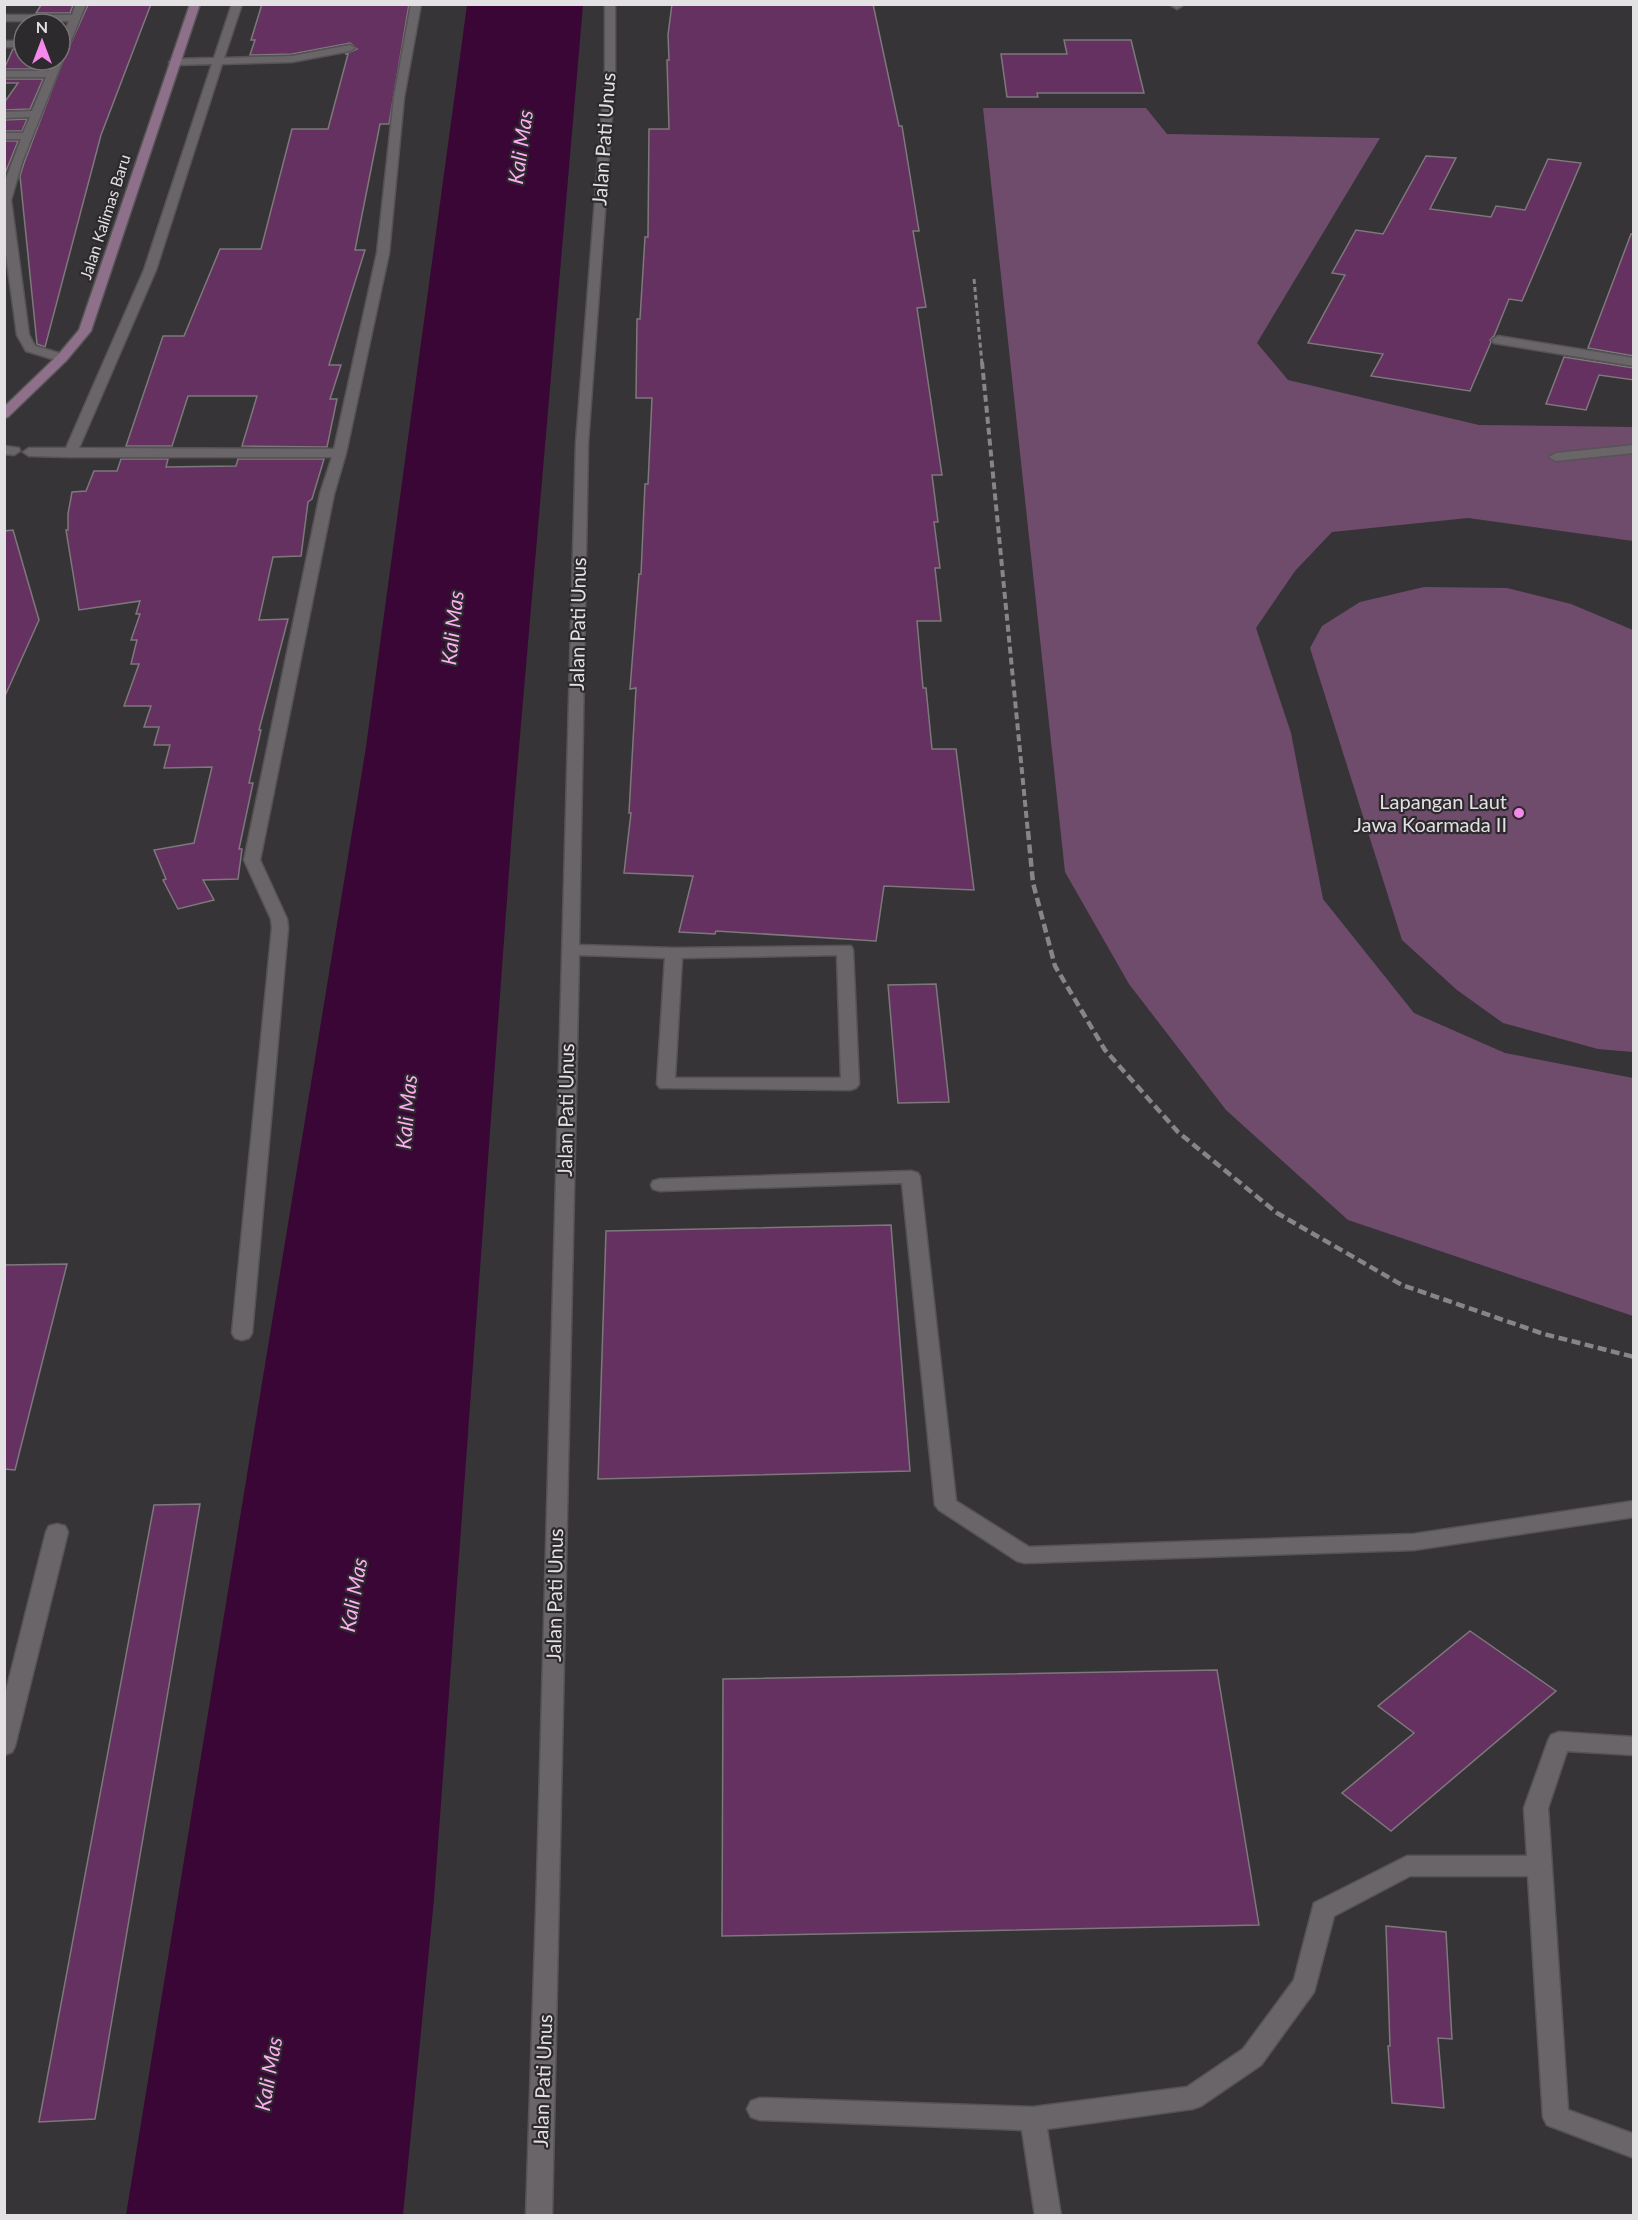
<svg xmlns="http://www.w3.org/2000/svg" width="1638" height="2220" font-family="Lato,sans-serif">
<rect width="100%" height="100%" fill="#373437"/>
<g fill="#6f4c6b">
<polygon points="983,108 1146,108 1167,134 1380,138 1257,343 1288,380 1479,425 1633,427 1633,541 1468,518 1332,532 1295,571 1256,628 1291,733 1323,899 1414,1013 1505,1053 1633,1078 1633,1316 1348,1220 1226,1110 1129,984 1065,872"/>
<polygon points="1424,587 1507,588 1571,604 1633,630 1633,1052 1598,1049 1503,1023 1457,990 1402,940 1310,648 1322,626 1360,602"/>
</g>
<polygon fill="#390636" points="467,5 583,5 513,817 434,1899 403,2215 126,2215 366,747"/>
<g fill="#653160" stroke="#7c787b" stroke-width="1.5">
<polygon points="151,4 101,135 45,347 37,344 20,176 24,163 64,58 88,5"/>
<polygon points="262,4 409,4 389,124 380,124 355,250 365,250 329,365 341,365 330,399 337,399 327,447 242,446 257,396 188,396 172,446 126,446 163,336 184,336 220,249 261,249 292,129 328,129 348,54 345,54 357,49 350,43 292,54 250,55 255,40 251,40"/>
<polygon points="672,4 873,4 899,126 902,126 919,231 913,231 926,307 917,308 942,475 932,475 938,522 934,522 940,568 935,568 941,621 917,621 923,688 926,688 932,749 956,749 974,890 884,886 876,941 716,931 715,934 679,932 693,876 624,873 631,813 629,813 636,688 630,689 639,574 641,574 645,484 648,484 652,398 636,398 637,319 640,319 645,237 648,237 649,129 669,129 667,60 669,60 668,35"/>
<polygon points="41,5 73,5 70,13 36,13"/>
<polygon points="1064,40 1131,40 1144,93 1037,93 1038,97 1007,97 1001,54 1067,54"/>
<polygon points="13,49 24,49 24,60 51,60 47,69 4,69"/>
<polygon points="4,79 43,79 30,109 4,110 4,103 18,83 4,83"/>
<polygon points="27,119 22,131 4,131 4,120"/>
<polygon points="4,141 18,141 4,176"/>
<polygon points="1426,156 1456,158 1430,209 1491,217 1496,206 1525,210 1548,159 1581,163 1522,301 1509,299 1494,336 1490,340 1491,342 1470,391 1371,376 1383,354 1308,343 1345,275 1332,273 1356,230 1383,234"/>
<polygon points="1631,234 1634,235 1634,356 1588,348"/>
<polygon points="1564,357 1634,368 1634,380 1599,375 1586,410 1546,404"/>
<polygon points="121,459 168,459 166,467 236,466 238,459 324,459 312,499 308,502 301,556 273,557 259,620 288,619 259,730 261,730 249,783 253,783 239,849 242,849 238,879 203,880 214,900 178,909 163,880 166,879 154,850 194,843 212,767 164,768 170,745 154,745 159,727 144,727 151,706 124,706 139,664 131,664 137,640 131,640 140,614 136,614 140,601 79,610 66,530 68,530 68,514 72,492 86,491 94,471 117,471"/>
<polygon points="13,530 39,620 4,698 4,531"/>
<polygon points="936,984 949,1102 898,1103 888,985"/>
<polygon points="891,1225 910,1471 598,1479 606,1231"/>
<polygon points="67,1264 15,1470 4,1469 4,1265"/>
<polygon points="200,1504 95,2119 39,2122 154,1505"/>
<polygon points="1470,1631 1556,1691 1391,1831 1342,1793 1414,1733 1378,1706"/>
<polygon points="1217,1670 1259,1925 722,1936 723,1679"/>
<polygon points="1386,1926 1446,1932 1452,2039 1438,2038 1444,2108 1392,2103 1388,2046 1390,2046"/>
</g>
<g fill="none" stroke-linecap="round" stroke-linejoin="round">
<g stroke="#565355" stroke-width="3">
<g id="lane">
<polygon points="232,4 242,4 224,58 292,56 350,45 355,48 350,51 292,62 222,64 156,270 79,448 334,449 377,253 394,97 411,4 421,4 404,97 389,253 346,453 334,494 260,860 287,919 288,928 252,1333 249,1338 242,1340 235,1338 232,1333 272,928 271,919 244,860 320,494 332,457 70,457 29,456 23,452 29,448 66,448 144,270 212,64 174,65 169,62 174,59 214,58"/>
<polygon points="1169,4 1181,4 1182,6 1177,9"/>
<polygon points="1498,336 1634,358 1634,366 1494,343 1492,340"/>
<polygon points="1634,445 1634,453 1556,461 1549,457 1556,453"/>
<polygon points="4,446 19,448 20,451 14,455 4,454"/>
<polygon points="911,1171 918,1173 920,1177 956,1501 1029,1547 1414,1534 1634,1501 1634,1517 1414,1550 1025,1563 1017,1561 939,1510 935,1505 902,1183 660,1191 653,1189 651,1185 653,1181 660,1179"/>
<polygon points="57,1524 65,1526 68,1532 15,1746 12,1752 4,1755 4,1699 46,1532 49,1526"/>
<polygon points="1559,1732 1634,1737 1634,1755 1567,1751 1548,1808 1568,2110 1634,2134 1634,2158 1547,2125 1543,2117 1528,1876 1410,1876 1334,1916 1314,1992 1261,2065 1201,2106 1192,2109 1047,2129 1061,2216 1035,2216 1022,2130 760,2120 751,2117 747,2109 751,2101 760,2098 1033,2107 1187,2087 1243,2049 1294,1980 1314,1903 1407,1856 1527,1856 1524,1808 1548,1741 1551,1735"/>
</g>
</g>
<g stroke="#565355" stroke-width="3">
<g id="street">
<polygon points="76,4 86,4 65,55 61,58 63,60 22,162 11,200 29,335 35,346 66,355 68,358 62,362 26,351 17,335 4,239 4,184 21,139 4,139 4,133 23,133 30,117 4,118 4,112 32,111 46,77 4,77 4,71 49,71 53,60 60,60 60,43 69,21 4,21 4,15 72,15"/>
<path d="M605 4H615V73L588 443 579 945 674 948 851 946 853 950 859 1084 856 1088 850 1090 660 1088 657 1084 665 958 579 955 552 2216H526L537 1882 576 443 605 73ZM837 955 841 1078H675L682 958Z"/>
<rect x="4" y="41" width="20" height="6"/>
</g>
</g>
<g stroke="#565355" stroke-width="3">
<polygon id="secondary" points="190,4 200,4 91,331 66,361 8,417 4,418 4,407 58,355 79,330"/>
</g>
<use href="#lane" fill="#696568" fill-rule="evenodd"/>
<use href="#street" fill="#696568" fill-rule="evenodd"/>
<use href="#secondary" fill="#8e708a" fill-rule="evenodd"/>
<polyline stroke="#878587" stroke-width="3" stroke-dasharray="5 3" stroke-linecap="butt" points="974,279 982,364"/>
<polyline stroke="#878587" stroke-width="4" stroke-dasharray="7 4" stroke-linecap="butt" points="982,362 1028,833"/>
<polyline stroke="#878587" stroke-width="4.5" stroke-dasharray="9 4.5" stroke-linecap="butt" points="1028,831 1033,883 1055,966 1105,1050 1178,1132 1277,1213 1402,1285 1544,1334 1634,1357"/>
</g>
<circle fill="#f788eb" stroke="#2d2a2d" stroke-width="2" cx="1519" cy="813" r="6"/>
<g text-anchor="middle" stroke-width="4.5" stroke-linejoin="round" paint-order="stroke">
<g font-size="16" fill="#e3e1e3" stroke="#2d2a2d">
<text transform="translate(105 217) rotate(-72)" y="6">Jalan Kalimas Baru</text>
</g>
<g font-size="20" fill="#e3e1e3" stroke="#2d2a2d">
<text transform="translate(604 139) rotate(-86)" y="7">Jalan Pati Unus</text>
<text transform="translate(578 624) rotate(-89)" y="7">Jalan Pati Unus</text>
<text transform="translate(566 1110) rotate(-89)" y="7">Jalan Pati Unus</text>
<text transform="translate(555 1595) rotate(-89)" y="7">Jalan Pati Unus</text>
<text transform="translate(543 2081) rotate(-88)" y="7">Jalan Pati Unus</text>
</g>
<g font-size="20" fill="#e3e1e3" stroke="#2d2a2d" text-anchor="end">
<text x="1507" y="809">Lapangan Laut<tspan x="1507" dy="23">Jawa Koarmada II</tspan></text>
</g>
<g font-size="21" font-style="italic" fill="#feadf4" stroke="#2d2a2d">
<text transform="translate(521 147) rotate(-82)" y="7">Kali Mas</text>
<text transform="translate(453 628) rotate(-84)" y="7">Kali Mas</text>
<text transform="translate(407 1112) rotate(-85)" y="7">Kali Mas</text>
<text transform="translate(354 1595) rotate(-80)" y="7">Kali Mas</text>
<text transform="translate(269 2074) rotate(-80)" y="7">Kali Mas</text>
</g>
</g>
<rect width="1638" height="2220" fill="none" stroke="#e3e1e3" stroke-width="12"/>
<g transform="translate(42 42)"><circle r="28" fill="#2d2a2d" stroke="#767376" stroke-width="1.5"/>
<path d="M0-4.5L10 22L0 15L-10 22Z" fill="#f788eb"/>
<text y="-9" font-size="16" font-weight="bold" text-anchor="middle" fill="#e3e1e3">N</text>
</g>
</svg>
